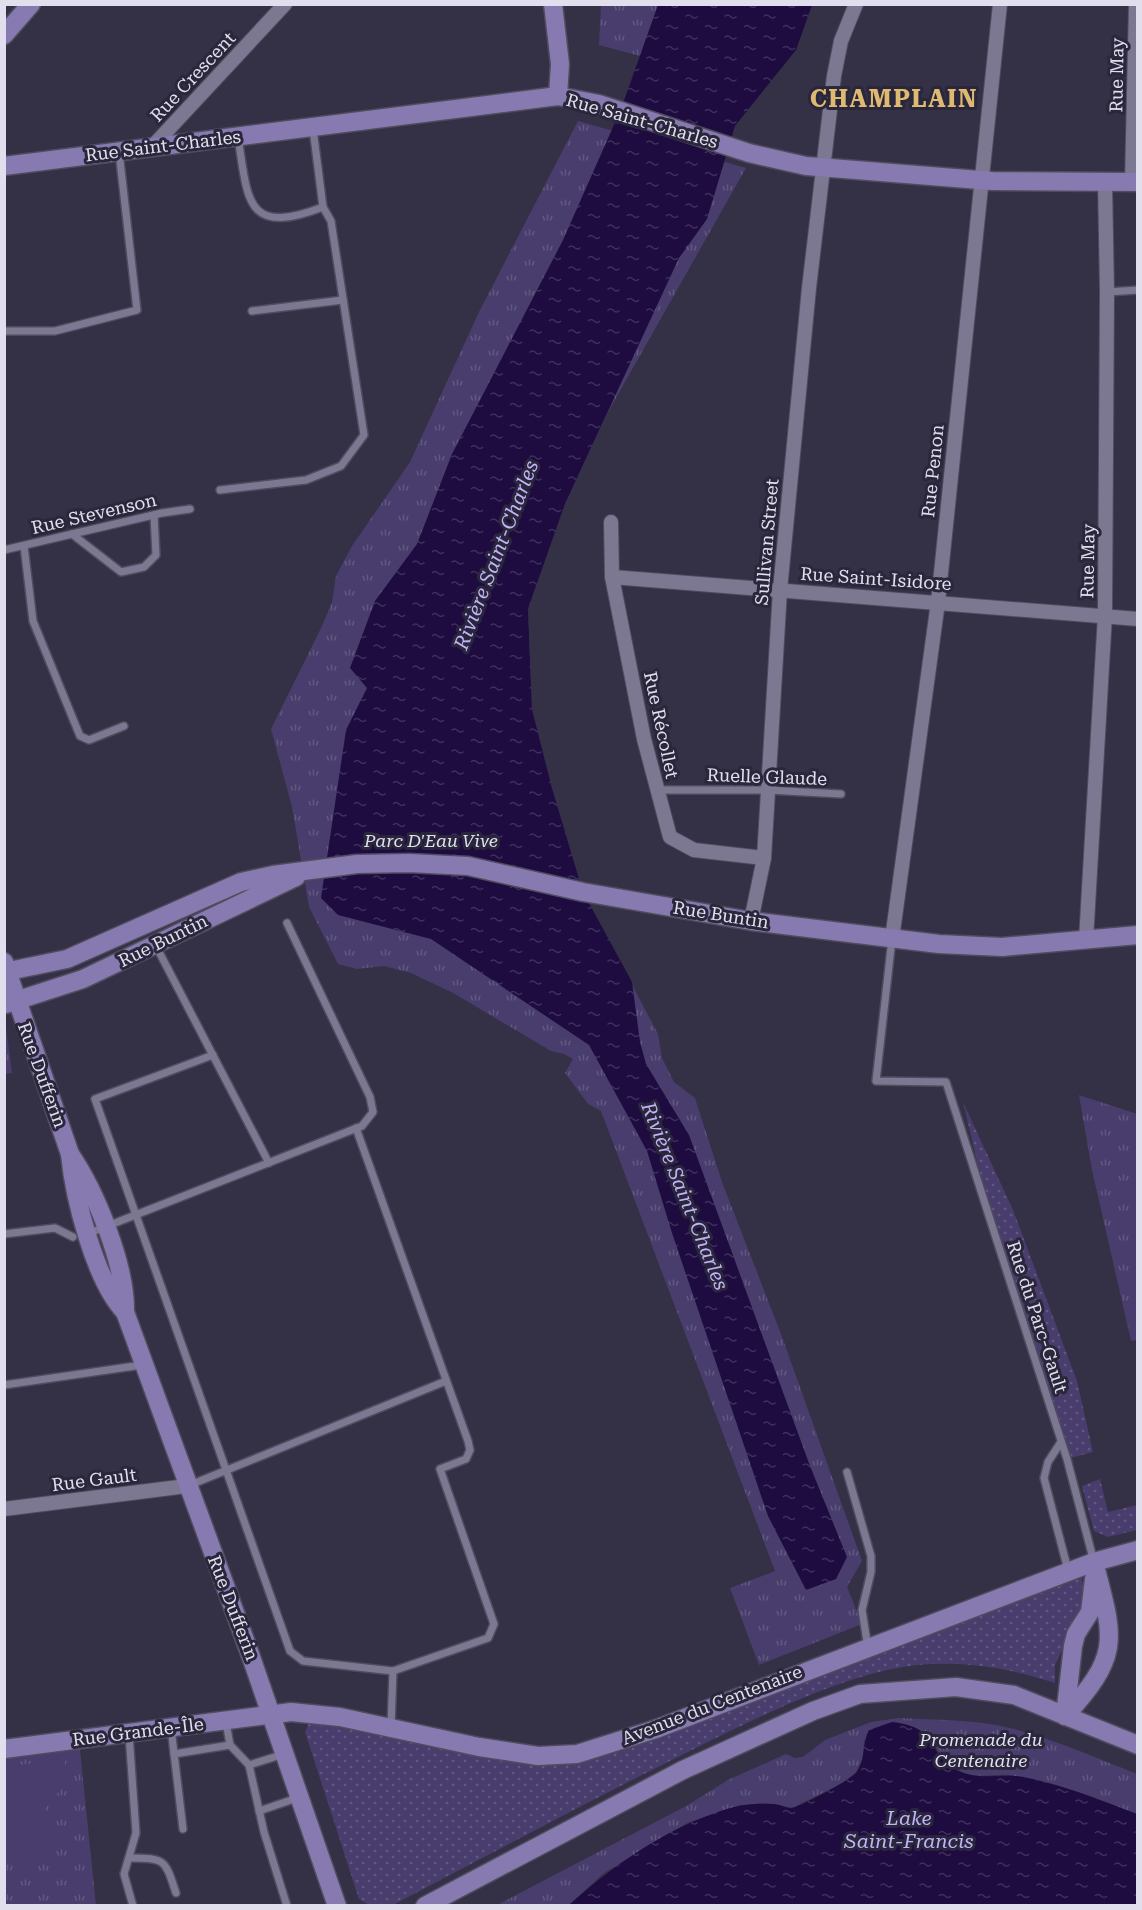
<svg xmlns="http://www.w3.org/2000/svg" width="1142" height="1910" font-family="'Roboto Serif',serif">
<defs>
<pattern id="grass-dots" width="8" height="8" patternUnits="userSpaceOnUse" patternTransform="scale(1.5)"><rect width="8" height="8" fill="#483d6c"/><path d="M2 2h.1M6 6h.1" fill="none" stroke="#625981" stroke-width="1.8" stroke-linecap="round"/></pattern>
<pattern id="park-tufts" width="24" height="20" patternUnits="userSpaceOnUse" patternTransform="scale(1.5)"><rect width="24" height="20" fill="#483d6c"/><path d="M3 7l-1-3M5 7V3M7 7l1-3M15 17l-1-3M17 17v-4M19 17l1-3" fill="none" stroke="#625981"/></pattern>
<pattern id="water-ripples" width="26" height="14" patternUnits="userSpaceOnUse" patternTransform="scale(1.5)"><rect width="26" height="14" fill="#1e0c40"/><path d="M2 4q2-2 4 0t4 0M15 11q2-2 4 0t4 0" fill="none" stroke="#3e2f5c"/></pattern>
</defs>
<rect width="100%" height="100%" fill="#343046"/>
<g fill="url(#grass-dots)">
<polygon points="963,1102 1013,1210 1077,1381 1093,1452 1067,1459 991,1220"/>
<polygon points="1100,1479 1108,1512 1137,1505 1137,1530 1108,1537 1094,1531 1082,1486"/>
<path d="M1082 1575 1084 1604 1055 1665V1683C1006 1667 954 1659 903 1667 840 1677 758 1717 700 1746 596 1797 495 1852 393 1905H369L359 1899 305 1732 309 1723 328 1721 560 1762Z"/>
</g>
<g fill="url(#park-tufts)">
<polygon points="601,5 658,5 640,56 599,45"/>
<polygon points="578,121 746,168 608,412 565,504 528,609 532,709 552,788 583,892 658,1034 662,1058 674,1082 695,1098 722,1182 781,1334 862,1561 847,1587 862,1624 759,1665 730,1588 775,1571 601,1111 588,1104 565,1073 573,1059 564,1054 551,1051 453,993 411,973 384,966 357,969 338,964 309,907 292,807 271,729 322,626 332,602 336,576 352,546 410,462 479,312"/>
<polygon points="5,1021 12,1073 5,1074 4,1074"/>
<polygon points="1079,1095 1137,1114 1137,1340 1131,1341 1092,1170"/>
<path d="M899 1718C936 1720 974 1719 1010 1728 1054 1739 1096 1758 1137 1774V1814C1097 1799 1057 1784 1015 1776 996 1772 981 1780 961 1772 944 1765 937 1750 928 1735L864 1740 863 1758 856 1772 843 1783 792 1808 773 1804 740 1805 687 1823 604 1873 569 1905 495 1906 686 1806 728 1780 786 1754 795 1758 803 1757 825 1740 871 1722Z"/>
<polygon points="79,1740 96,1905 5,1905 4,1749"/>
</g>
<polygon fill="#483d6c" points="65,1759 65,1784 44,1809 44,1816 64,1832 50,1863 37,1863 5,1847 5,1767"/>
<g fill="url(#water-ripples)">
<polygon points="658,5 812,5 796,50 735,126 707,219 679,258 565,504 528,609 532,709 552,788 583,892 632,982 640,1042 646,1064 689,1135 810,1466 847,1557 836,1579 806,1590 768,1516 672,1233 647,1151 589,1045 431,939 338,915 321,898 346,730 367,688 350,668 375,601 417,544 452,454 563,240 621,109"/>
<path d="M892 1722C942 1727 925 1755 959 1771 980 1781 1001 1773 1023 1777 1062 1784 1100 1800 1137 1814V1905H569C611 1867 661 1832 715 1813 733 1806 754 1802 774 1804 779 1804 786 1808 791 1808 800 1807 850 1780 856 1773 866 1760 862 1743 869 1730Z"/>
</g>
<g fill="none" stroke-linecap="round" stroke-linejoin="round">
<g stroke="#4f4c5d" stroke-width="10">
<g id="lane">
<path d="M238 137C248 200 245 237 323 207L313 129"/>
<polyline points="1107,292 1138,290"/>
<polyline points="252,311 343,300"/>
<polyline points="4,331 55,331 137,310 119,152"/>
<polyline points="220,490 306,480 341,466 364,435 331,221 323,207"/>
<polyline points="72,534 121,572 144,567 156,555 154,515"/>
<polyline points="24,546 33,621 80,736 89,740 124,726"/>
<polyline points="4,550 162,513 190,509"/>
<polyline points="657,790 768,790 841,794"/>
<polyline points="892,939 876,1081 946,1082 1067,1459 1094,1562"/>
<polyline points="156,946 269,1163"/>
<polyline points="213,1055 95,1099 290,1651 303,1661 393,1671 391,1727"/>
<polyline points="356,1128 468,1441 470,1450 466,1459 440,1469 494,1624 488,1638 393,1671"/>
<polyline points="4,1234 55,1228 73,1237"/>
<polyline points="87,1234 362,1126 373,1112 370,1097 287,923"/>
<polyline points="4,1385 142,1365"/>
<polyline points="1061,1442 1048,1462 1044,1478 1068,1570"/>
<polyline points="847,1472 871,1556 871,1572 862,1610 868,1648"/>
<polyline points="190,1485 446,1381"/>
<polyline points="226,1722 230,1745 249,1765 264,1832 287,1906"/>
<polyline points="171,1728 183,1829"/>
<polyline points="129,1734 136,1833 124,1874 133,1906"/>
<polyline points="174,1754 230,1745"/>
<polyline points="249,1765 284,1754"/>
<polyline points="259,1811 300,1797"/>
<path d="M130 1858C166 1858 165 1860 176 1893"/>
</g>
</g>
<g stroke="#4f4c5d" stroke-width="16">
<g id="street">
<polyline points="152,147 285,4"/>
<polyline points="1132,182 1136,4"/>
<polyline points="611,522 612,577 644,739 670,837 694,850 764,858"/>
<polyline points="612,577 1138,619"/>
<polyline points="751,921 764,858 780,590 809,288 834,76 841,41 856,4"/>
<polyline points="892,939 938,602 1000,4"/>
<polyline points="1086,940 1105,615 1107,292 1105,182"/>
<polyline points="4,1509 187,1486"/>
</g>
</g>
<g stroke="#4f4c5d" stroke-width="21">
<g id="secondary">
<polyline points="553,4 560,64 558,96"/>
<polyline points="4,35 31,4"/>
<polyline points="4,166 558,96 599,104 749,153 806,166 992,181 1138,182"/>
<path d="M4 962 70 1154C74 1197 95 1281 125 1312"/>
<polyline points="4,972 67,959 241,882 273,875 357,864 409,863 468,866 583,892 751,921 939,944 1002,947 1138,935"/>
<polyline points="6,1004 83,979 296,877"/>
<path d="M70 1154C96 1192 126 1266 125 1312L249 1651 337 1906"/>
<path d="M1065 1716C1122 1654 1114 1639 1094 1562"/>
<polyline points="1065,1716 1073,1646 1076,1634 1090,1612 1094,1579"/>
<polyline points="4,1749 291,1712 340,1717 479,1747 538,1756 577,1754 656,1729 1094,1562 1138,1550"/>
<polyline points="425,1906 683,1770 813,1711 860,1694 956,1687 1014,1695 1138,1745"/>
</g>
</g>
<use href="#lane" stroke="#7d7892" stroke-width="7"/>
<use href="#street" stroke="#7d7892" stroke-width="14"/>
<use href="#secondary" stroke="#877ab0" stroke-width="18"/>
</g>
<g text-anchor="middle" stroke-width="6" stroke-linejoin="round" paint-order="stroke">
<g font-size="18" fill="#e1dfed" stroke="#2a263b">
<text transform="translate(1117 75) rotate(-89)" y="6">Rue May</text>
<text transform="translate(193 77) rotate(-47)" y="6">Rue Crescent</text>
<text transform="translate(642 121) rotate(16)" y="6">Rue Saint-Charles</text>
<text transform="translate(163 146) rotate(-7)" y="6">Rue Saint-Charles</text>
<text transform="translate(933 471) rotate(-84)" y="6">Rue Penon</text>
<text transform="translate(94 514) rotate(-13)" y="6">Rue Stevenson</text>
<text transform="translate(767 542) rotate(-85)" y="6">Sullivan Street</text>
<text transform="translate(1088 561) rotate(-89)" y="6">Rue May</text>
<text transform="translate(876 579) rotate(4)" y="6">Rue Saint-Isidore</text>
<text transform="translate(661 725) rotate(78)" y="6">Rue Récollet</text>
<text transform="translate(767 777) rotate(2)" y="6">Ruelle Glaude</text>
<text transform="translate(721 915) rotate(9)" y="6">Rue Buntin</text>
<text transform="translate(163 941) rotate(-26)" y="6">Rue Buntin</text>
<text transform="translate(42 1075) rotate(70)" y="6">Rue Dufferin</text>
<text transform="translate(1037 1317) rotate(72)" y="6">Rue du Parc-Gault</text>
<text transform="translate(94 1480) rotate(-7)" y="6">Rue Gault</text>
<text transform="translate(233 1608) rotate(69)" y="6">Rue Dufferin</text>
<text transform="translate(712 1705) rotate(-21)" y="6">Avenue du Centenaire</text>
<text transform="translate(138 1732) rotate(-7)" y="6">Rue Grande-Île</text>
</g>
<g font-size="18" font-style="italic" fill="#e2dff1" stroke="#2a263b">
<text x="431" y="847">Parc D'Eau Vive</text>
<text x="981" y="1746">Promenade du<tspan x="981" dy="21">Centenaire</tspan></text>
</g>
<g font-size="20" font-style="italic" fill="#c1b3f8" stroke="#2a263b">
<text transform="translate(496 555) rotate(-69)" y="7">Rivière Saint-Charles</text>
<text transform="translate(685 1196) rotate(68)" y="7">Rivière Saint-Charles</text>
<text x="909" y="1825">Lake<tspan x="909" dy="23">Saint-Francis</tspan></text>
</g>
<g font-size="24" font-weight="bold" letter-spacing="1.5" fill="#deb971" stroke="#2a263b">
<text x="894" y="107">CHAMPLAIN</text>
</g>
</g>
<rect width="1142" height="1910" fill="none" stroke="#e1dfed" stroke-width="12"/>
</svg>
